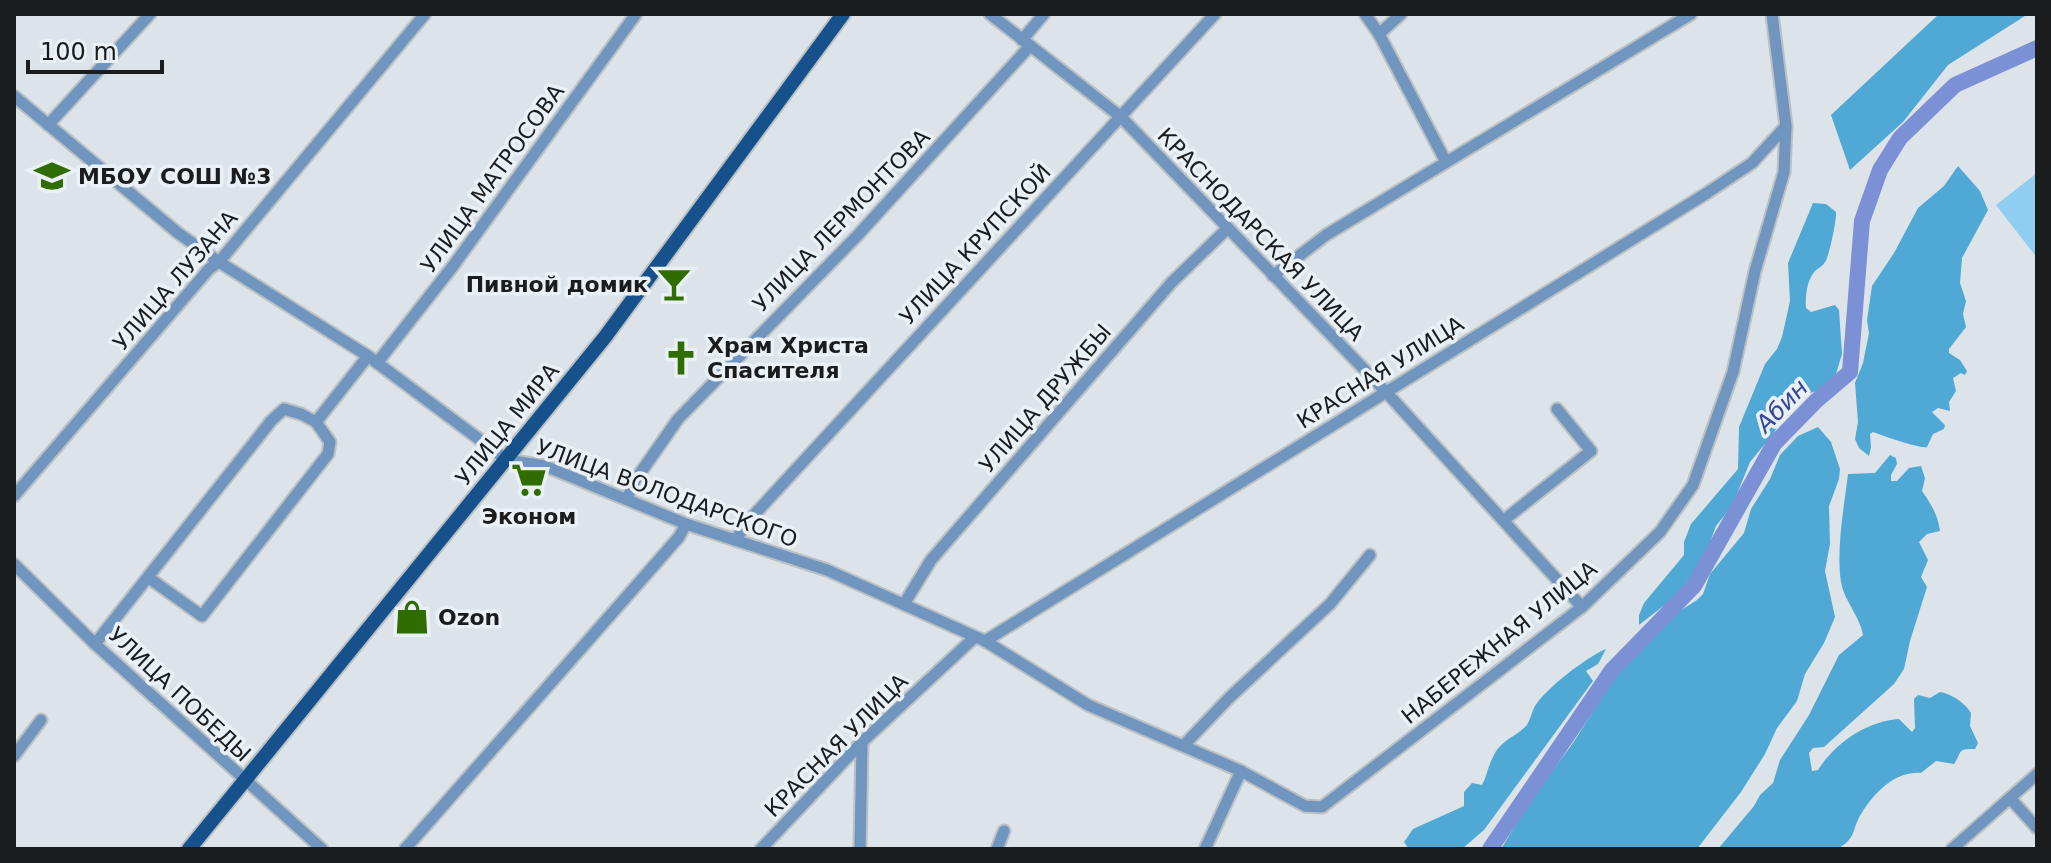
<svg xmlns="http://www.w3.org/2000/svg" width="2051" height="863" font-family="'DejaVu Sans',sans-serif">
<rect width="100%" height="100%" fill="#dde4e9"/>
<polygon fill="#8fcef1" points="2037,173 2037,258 1996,205"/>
<g fill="#50a8d4">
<polygon points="1939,14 2028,14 1948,65 1903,122 1850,170 1831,115"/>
<path d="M1958 166 1980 191 1988 210 1962 258 1960 283 1966 301 1963 314 1966 327 1949 349V353L1960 360 1967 371 1965 375 1961 373 1953 378 1956 391 1949 402 1950 411 1938 408 1932 412 1945 425 1944 429 1933 434 1927 447C1920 449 1884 436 1873 432L1870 434 1871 447 1869 456 1859 448 1855 439 1858 422 1855 383 1863 363 1869 333 1867 320 1872 286 1894 253 1918 208 1944 186Z"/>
<path d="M1813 203 1826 204 1836 212C1837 218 1829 258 1825 262 1823 266 1818 268 1815 271 1807 280 1805 296 1806 308L1811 312 1835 305 1839 310 1842 354 1836 374 1822 389 1799 397 1785 411 1774 433 1750 462 1732 506 1716 526 1703 562 1675 597 1639 625V615L1644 603 1684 555V542L1691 524 1738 469 1739 427 1765 364 1777 349 1782 337 1790 301 1788 263Z"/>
<polygon points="1818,427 1831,442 1840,469 1839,479 1829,506 1830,544 1825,571 1835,617 1824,643 1805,674 1797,701 1777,728 1765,754 1741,792 1697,849 1501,849 1529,803 1573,743 1615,677 1659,624 1697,600 1703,594 1710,574 1744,533 1751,509 1770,479 1780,455 1798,436"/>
<path d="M1890 455 1896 458 1897 464 1891 475V481H1897L1909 468 1921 466 1925 478 1922 491C1931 504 1938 515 1940 531L1927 534 1919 542 1928 560 1921 577 1927 587 1910 641 1904 669 1894 684 1824 747 1813 748 1809 753 1812 771 1818 770C1835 743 1867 721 1899 719L1912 732 1915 728 1914 699 1918 695 1930 698 1940 692C1952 694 1965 703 1971 713L1970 726 1978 743 1975 749C1956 749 1963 751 1954 764L1936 761 1921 773C1895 771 1875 792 1861 814 1851 831 1857 838 1837 849H1718L1754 806 1760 795 1773 783 1780 760 1809 715 1839 655 1863 635C1860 616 1844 601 1841 582 1836 550 1844 507 1848 474L1875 473Z"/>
<path d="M1606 649 1598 664 1586 671 1593 681 1484 830 1462 849H1409L1404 842 1413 829 1464 806V792L1472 783 1482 785C1487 776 1488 766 1493 757 1500 741 1513 738 1524 728 1530 723 1531 713 1535 706 1545 689 1588 656 1606 649Z"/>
</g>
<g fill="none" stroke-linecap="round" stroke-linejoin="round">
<polyline stroke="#7c90d5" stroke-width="16" points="1490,849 1612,670 1694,586 1774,444 1816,401 1850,372 1862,221 1880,170 1900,138 1955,85 2037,48"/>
<g stroke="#bac0c4" stroke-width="15">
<g id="minor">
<polyline points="990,14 1121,117 1386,392 1582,607"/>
<polyline points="1365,14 1379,34 1446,162"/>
<polyline points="1379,34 1401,14"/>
<polyline points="1022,40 1044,14"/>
<polyline points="14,96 178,233 219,262 368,356 507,460 545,466 686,524 827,570 985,641 1088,705 1241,771 1305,806 1322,807 1582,607 1660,532 1693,485 1733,372 1755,271 1784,172 1786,126 1772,14"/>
<polyline points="48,125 150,14"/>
<polyline points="1273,276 1326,235 1691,14"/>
<polyline points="377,363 453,266 636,14"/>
<polyline points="14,496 209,269 219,262 425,14"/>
<polyline points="627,499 634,482 678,419 857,236 1030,46"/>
<polyline points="1504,520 1591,451 1557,409"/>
<polyline points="735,540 753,516 1215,14"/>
<polyline points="14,564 95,644 322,849"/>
<polyline points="149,578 202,616 328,454 330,442 316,422"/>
<polyline points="904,604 931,560 1172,282 1228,228"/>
<polyline points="985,641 1707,193 1752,163 1786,126"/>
<polyline points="95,644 271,421 284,409 301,414 316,422 368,356"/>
<polyline points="1184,745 1229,698 1330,604 1370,555"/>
<polyline points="14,756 41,720"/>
<polyline points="2010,798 2037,828"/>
<polyline points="405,849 679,537 686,524"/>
<polyline points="761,849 862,742 975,637"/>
<polyline points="860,849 862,742"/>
<polyline points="997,849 1004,831"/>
<polyline points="1205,849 1241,771"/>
<polyline points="1952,849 2037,774"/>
</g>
</g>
<g stroke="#bac0c4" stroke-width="18">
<polyline id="major" points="189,849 605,337 843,14"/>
</g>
<use href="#minor" stroke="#7095bf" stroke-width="11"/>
<use href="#major" stroke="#16518b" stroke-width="14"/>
</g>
<defs>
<g id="school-bare" transform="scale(2.76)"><path d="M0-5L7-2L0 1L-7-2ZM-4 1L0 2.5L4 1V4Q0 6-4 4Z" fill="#2f6d00" stroke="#eaf1f6" stroke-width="2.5" paint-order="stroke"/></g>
<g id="bar-bare" transform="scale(2.76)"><path d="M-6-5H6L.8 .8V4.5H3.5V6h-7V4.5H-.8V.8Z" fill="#2f6d00" stroke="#eaf1f6" stroke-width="2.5" paint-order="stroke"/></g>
<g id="church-bare" transform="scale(2.76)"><path d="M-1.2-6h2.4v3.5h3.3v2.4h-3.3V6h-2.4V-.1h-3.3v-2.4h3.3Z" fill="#2f6d00" stroke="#eaf1f6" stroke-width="2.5" paint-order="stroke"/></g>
<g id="supermarket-bare" transform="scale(2.76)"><path d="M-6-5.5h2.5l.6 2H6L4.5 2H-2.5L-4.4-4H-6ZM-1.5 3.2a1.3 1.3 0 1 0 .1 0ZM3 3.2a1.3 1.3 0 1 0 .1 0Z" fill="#2f6d00" stroke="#eaf1f6" stroke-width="2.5" paint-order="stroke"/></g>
<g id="shop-bare" transform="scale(2.76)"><path d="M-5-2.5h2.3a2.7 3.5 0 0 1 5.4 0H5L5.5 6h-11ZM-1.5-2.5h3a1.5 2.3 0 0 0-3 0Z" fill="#2f6d00" stroke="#eaf1f6" stroke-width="2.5" paint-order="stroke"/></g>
</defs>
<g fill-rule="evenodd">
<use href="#school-bare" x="52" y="176"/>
<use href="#bar-bare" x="674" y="284"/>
<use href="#church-bare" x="681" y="358"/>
<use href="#supermarket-bare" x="529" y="480"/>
<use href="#shop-bare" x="412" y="617"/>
</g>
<g text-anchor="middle" stroke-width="7" stroke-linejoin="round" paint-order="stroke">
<g font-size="22" font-weight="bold" fill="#1a1c1e" stroke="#eaf1f6" text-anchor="start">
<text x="78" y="184">МБОУ СОШ №3</text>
<text x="648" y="292" text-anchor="end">Пивной домик</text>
<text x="707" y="353">Храм Христа<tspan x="707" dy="25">Спасителя</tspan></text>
<text x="529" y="524" text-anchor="middle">Эконом</text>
<text x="438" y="625">Ozon</text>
</g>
<g font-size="22" fill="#1a1c1e" stroke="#eaf1f6">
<text transform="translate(492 178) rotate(-54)" y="8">УЛИЦА МАТРОСОВА</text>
<text transform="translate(841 220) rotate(-46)" y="8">УЛИЦА ЛЕРМОНТОВА</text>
<text transform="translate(1261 234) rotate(46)" y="8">КРАСНОДАРСКАЯ УЛИЦА</text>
<text transform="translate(975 244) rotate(-47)" y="8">УЛИЦА КРУПСКОЙ</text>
<text transform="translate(175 280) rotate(-49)" y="8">УЛИЦА ЛУЗАНА</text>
<text transform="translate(1380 372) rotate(-32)" y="8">КРАСНАЯ УЛИЦА</text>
<text transform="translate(1045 398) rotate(-49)" y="8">УЛИЦА ДРУЖБЫ</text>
<text transform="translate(507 424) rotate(-51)" y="8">УЛИЦА МИРА</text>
<text transform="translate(667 493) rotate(20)" y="8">УЛИЦА ВОЛОДАРСКОГО</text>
<text transform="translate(1499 642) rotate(-39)" y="8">НАБЕРЕЖНАЯ УЛИЦА</text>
<text transform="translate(180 694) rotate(43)" y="8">УЛИЦА ПОБЕДЫ</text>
<text transform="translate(836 745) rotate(-45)" y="8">КРАСНАЯ УЛИЦА</text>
</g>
<g font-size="24" font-style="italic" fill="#364699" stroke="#eaf1f6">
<text transform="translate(1782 406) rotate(-46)" y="8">Абин</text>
</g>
</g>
<rect width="2051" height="863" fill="none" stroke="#1a1c1e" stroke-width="32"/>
<path d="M28 60v12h134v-12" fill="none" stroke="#1a1c1e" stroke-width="4"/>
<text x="40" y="60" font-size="24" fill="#1a1c1e" stroke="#eaf1f6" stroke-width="6" paint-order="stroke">100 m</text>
</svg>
